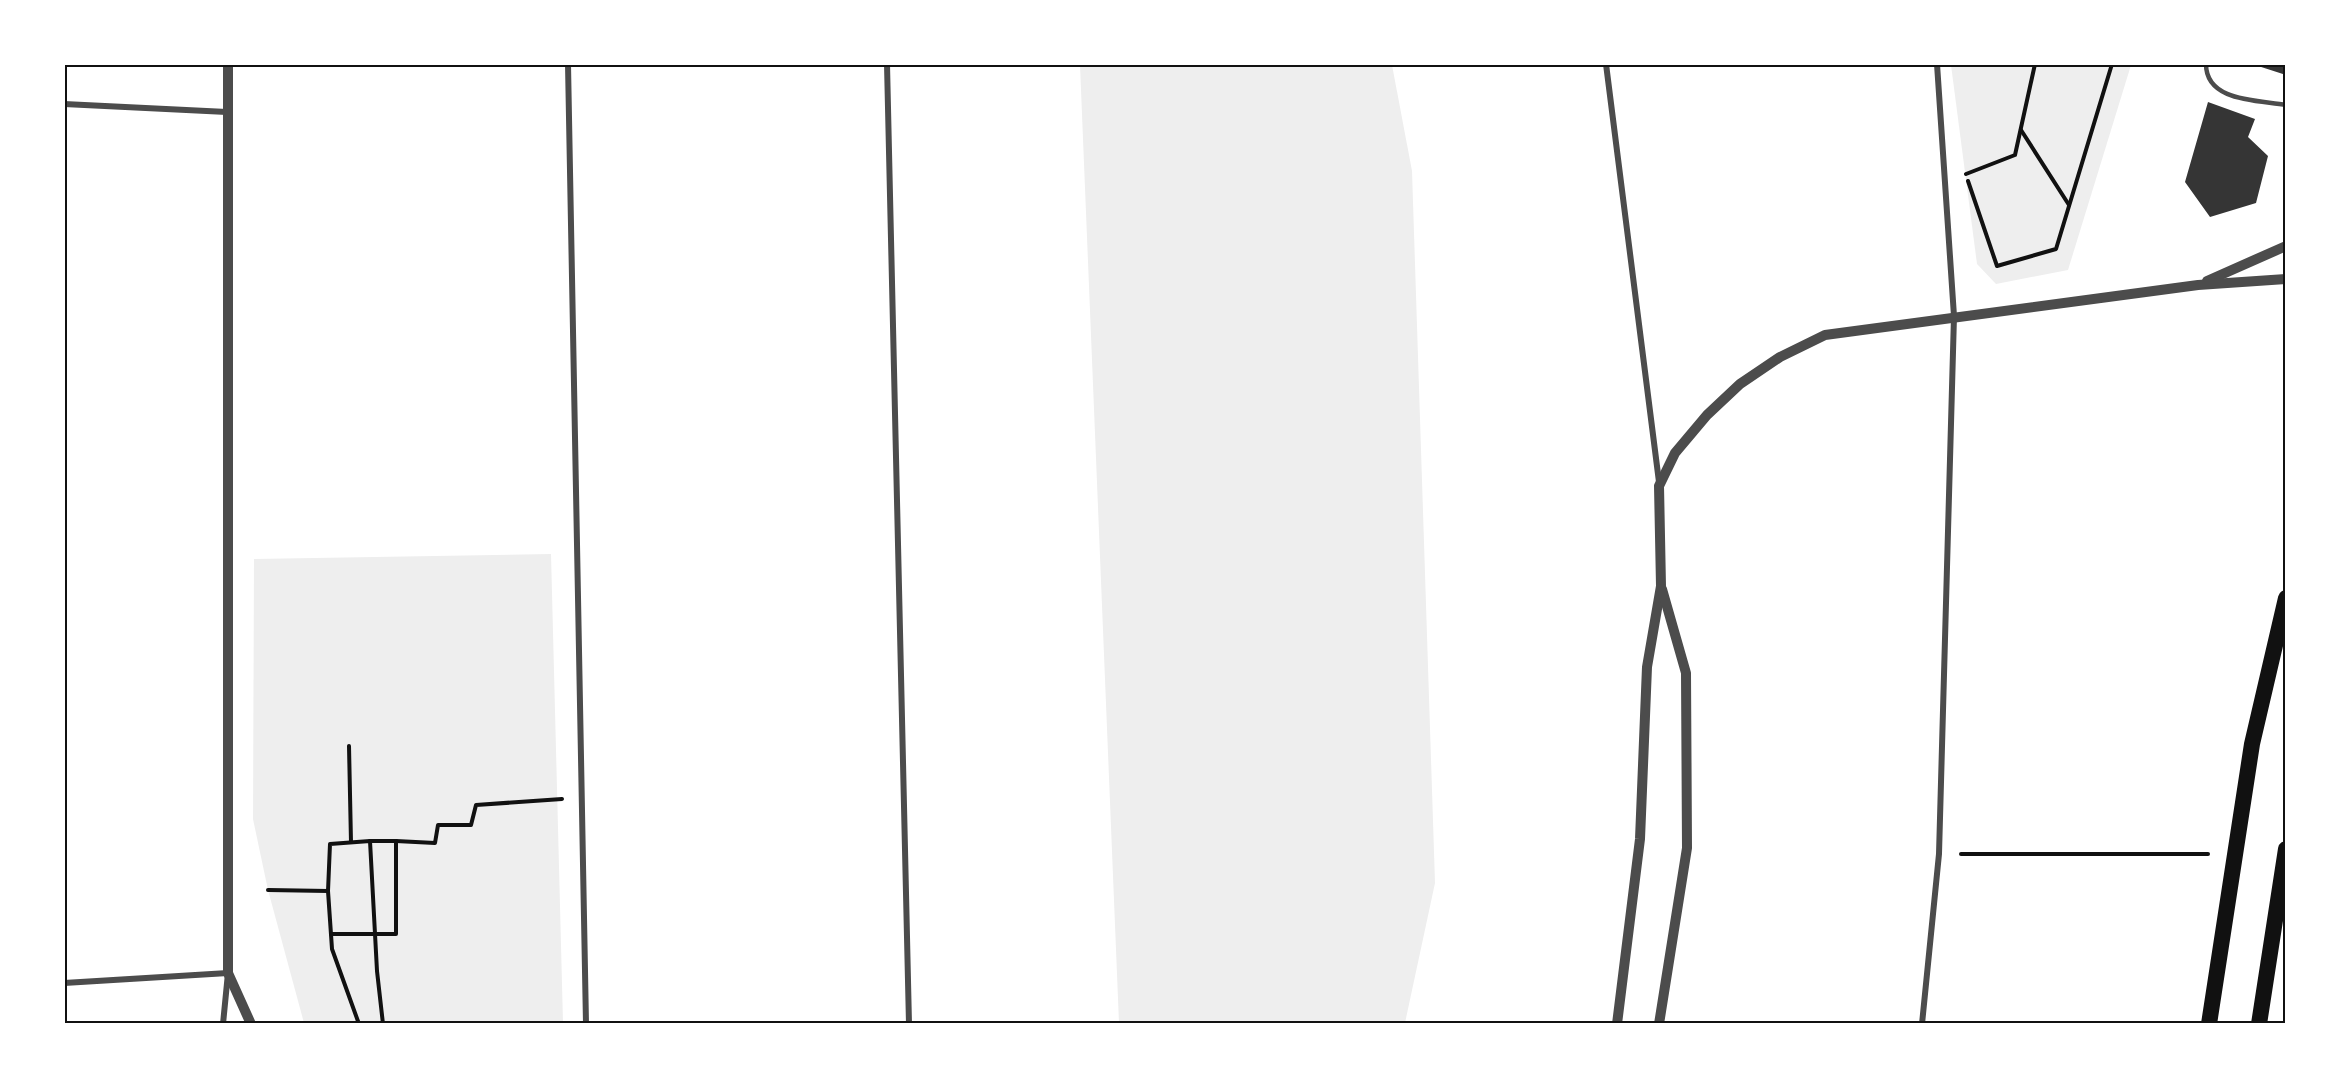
<svg xmlns="http://www.w3.org/2000/svg" width="2350" height="1088" font-family="'Playfair Display',serif">
<rect width="100%" height="100%" fill="#fff"/>
<g fill="#eee">
<polygon points="1080,65 1392,65 1412,171 1435,883 1405,1023 1119,1023"/>
<polygon points="1951,65 2131,65 2068,270 1996,284 1977,264"/>
<polygon points="551,554 563,1023 304,1023 268,890 253,819 254,559"/>
</g>
<g fill="#353535">
<polygon points="2255,64 2286,64 2286,75 2255,65"/>
<polygon points="2208,102 2255,119 2248,137 2268,156 2256,203 2210,217 2185,182"/>
</g>
<g fill="none" stroke-linecap="round" stroke-linejoin="round">
<g stroke="#111" stroke-width="4">
<polyline points="2021,130 2069,205"/>
<polyline points="1966,174 2015,155 2035,64"/>
<polyline points="1968,181 1997,266 2056,249 2112,64"/>
<polyline points="349,746 351,842"/>
<polyline points="396,841 435,843 438,825 471,825 476,805 562,799"/>
<polyline points="1961,854 2208,854"/>
<polyline points="268,890 328,891 330,844 370,841 377,971 383,1024"/>
<polyline points="328,891 332,949 359,1024"/>
<polyline points="331,934 396,934 396,841 370,841"/>
</g>
<path stroke="#4c4c4c" stroke-width="4.5" d="M2206 64C2206 102 2258 100 2286 105"/>
<g stroke="#4c4c4c" stroke-width="6">
<polyline points="568,64 586,1024"/>
<polyline points="887,64 909,1024"/>
<polyline points="1606,64 1659,482"/>
<polyline points="64,104 227,112"/>
<polyline points="64,983 228,973 223,1024"/>
<polyline points="1922,1024 1939,854 1954,316 1937,64"/>
</g>
<g stroke="#4c4c4c" stroke-width="10">
<polyline points="228,64 228,973 251,1024"/>
<polyline points="2207,281 2286,246"/>
<polyline points="1617,1024 1640,839 1647,667 1661,586 1659,486 1675,453 1707,415 1740,384 1780,357 1825,335 2198,285 2286,279"/>
<polyline points="1659,1024 1687,848 1686,673 1662,589"/>
</g>
<g stroke="#111" stroke-width="16">
<polyline points="2209,1024 2252,744 2286,598"/>
<polyline points="2259,1024 2286,849"/>
</g>
</g>
<rect width="2350" height="1088" fill="none" stroke="#ffffff" stroke-width="132"/>
<rect x="66" y="66" width="2218" height="956" fill="none" stroke="#111" stroke-width="2"/>
</svg>
